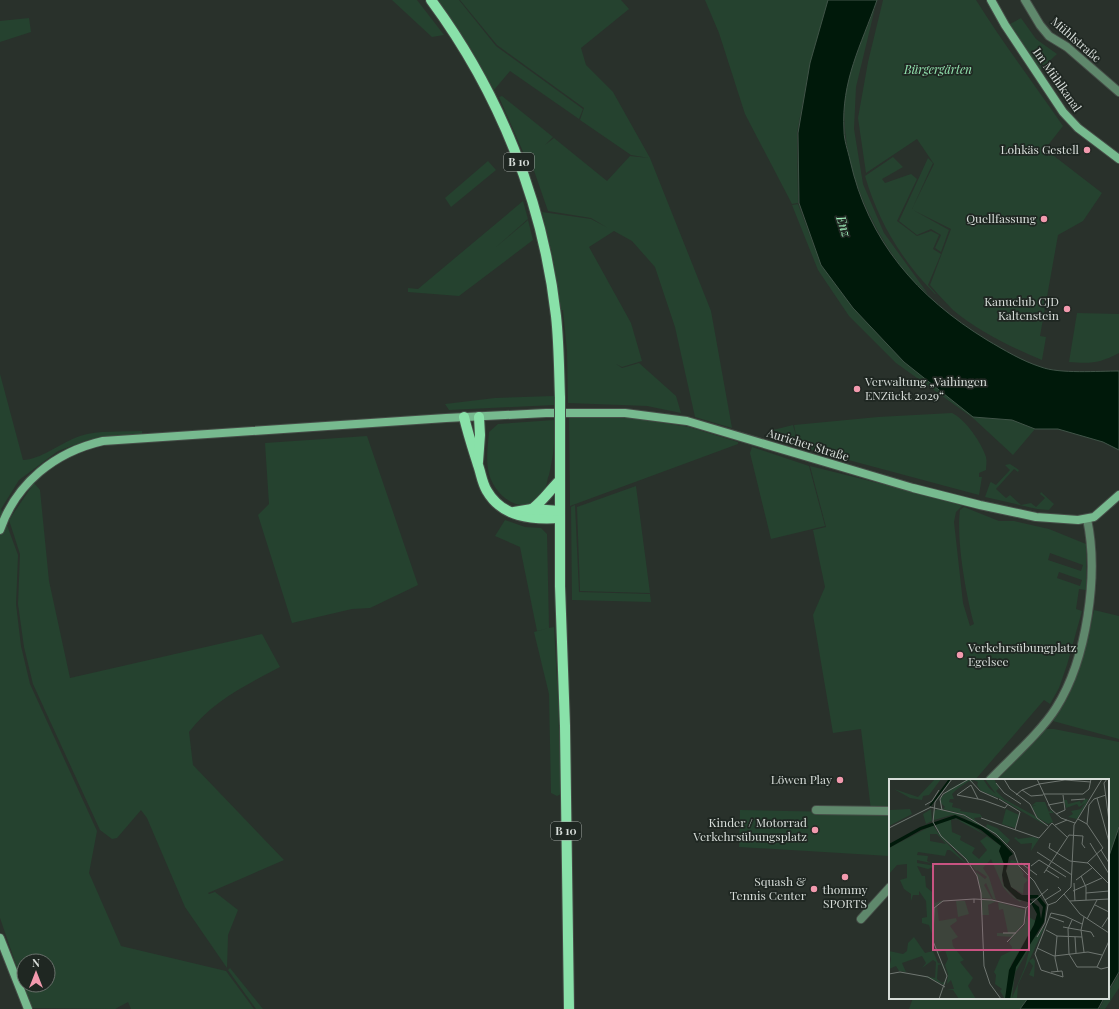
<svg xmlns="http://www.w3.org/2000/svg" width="1119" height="1009" font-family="'Playfair Display',serif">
<rect width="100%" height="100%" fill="#29312b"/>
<g fill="#25422f" fill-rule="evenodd">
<polygon points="392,0 417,0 444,35 432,37"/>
<polygon points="438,0 459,0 496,46 583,109 579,119 510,71 494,90 471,49"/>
<polygon points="460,0 621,0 629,9 581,48 586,65 613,92 650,158 711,311 732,428 695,417 675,327 655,267 632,241 614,231 589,247 631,323 642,361 622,367 616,364 622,368 639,363 676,396 681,413 647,406 568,403 567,351 563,310 561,310 553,258 542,212 591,219 608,228 591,218 548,211 530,159 527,161 499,97 502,96 553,137 545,145 554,138 607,181 630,156 649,158 631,155 580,120 584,108 497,45"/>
<polygon points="705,0 828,0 810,63 797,133 798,203 792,204 745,114 719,33"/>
<path d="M883 0H976C1003 43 1034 84 1063 126L1045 149 1102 193 1083 221 1058 235 1040 336 1046 337 1042 360C1011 347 979 332 953 310 945 302 937 293 930 285L951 229 913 210 949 230 941 252 935 248 941 235 931 229 917 235 899 221 928 158 933 163 912 209 934 164 917 139 866 173 858 118 868 62Z"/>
<path d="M875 8 856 87 854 129 863 184 884 233 928 294C921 287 912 281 906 273 867 223 835 151 847 86 853 59 865 34 875 8Z"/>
<polygon points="29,18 31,32 0,42 0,21"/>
<polygon points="1021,18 1036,39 1057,54 1040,70 1010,24"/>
<path d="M893 157 903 167 882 179 885 183 911 174 917 179 897 221 917 236 931 231 939 235 933 249 941 254 928 285 936 294H935C902 261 878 221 865 176Z"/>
<polygon points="488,161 496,170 451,207 445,198"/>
<polygon points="523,201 528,219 495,248 528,220 533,240 459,296 408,292 408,288 418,289"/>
<polygon points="798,204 821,265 853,308 904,362 973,417 1012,420 1035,429 1013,455 973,418 896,363 849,316 818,270 792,205"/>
<path d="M1077 313 1119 314V353C1100 363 1091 364 1069 362Z"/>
<path d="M0 374 23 460C40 460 62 442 80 436 99 430 122 432 142 431V434L108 436 88 440 58 451 19 480 1 509 18 555 16 604 21 646 30 684 97 831 89 873 121 946 226 971 254 1009H131L128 1002 115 1009 31 1008 0 918ZM24 961H48V985H24Z"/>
<polygon points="554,396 554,405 449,410 445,404 495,398"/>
<path d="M952 413C966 420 981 442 986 457 987 461 986 466 986 470L979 473V477H982L979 495 770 439 769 431 793 425 797 440 794 425 878 417Z"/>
<polygon points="625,417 689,427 738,442 738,444 570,506 569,418"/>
<path d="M554 420C555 442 554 453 549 475 547 479 547 485 545 490 527 522 492 497 488 469 486 457 488 444 489 432L498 424Z"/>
<polygon points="367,436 418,585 370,608 352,609 292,623 258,515 269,504 265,443"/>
<polygon points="752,447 809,466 825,526 771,539 750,453"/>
<polygon points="1010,464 1019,470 1018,472 1014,469 996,489 1006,498 1010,495 1021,505 1031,503 1036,507 1045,498 1040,494 1041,492 1054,504 1049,510 1037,509 985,497 990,483 991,482 996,485 1010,470 1005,465"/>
<path d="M810 466 954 502 962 506 956 512 954 522 963 603 970 626 974 624C966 595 956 539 960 510L964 507 999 521H1014L1049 529 1086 544V590L1079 589 1076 609 1082 611 1067 665 1059 688 1050 704 1044 700 975 780H890V810H871L861 729 833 733 813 615 825 587 813 530 826 527ZM1050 553 1083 565 1081 571 1048 560ZM1059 572 1082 580 1080 586 1057 578Z"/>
<path d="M34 483 40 490 49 581 70 678 262 634 280 667C248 684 212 701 189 732L193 765 284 860 208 893 209 894 215 892 238 910 228 935 227 968 185 907 147 818 141 810 117 838 112 839 100 830 33 684 24 647 18 604 20 554 9 520Z"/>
<polygon points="636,486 650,593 580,591 577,507"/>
<polygon points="575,505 579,592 650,594 651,602 572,600 571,507"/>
<polygon points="505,520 525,527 541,528 547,534 549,628 554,627 558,699 561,794 557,796 551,793 549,694 534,632 549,628 537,631 520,547 495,536"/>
<path d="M1094 610 1119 616V739L1053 721C1077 689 1086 649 1094 610Z"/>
<polygon points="1043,729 1054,729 1119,742 1119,827 1108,859 1108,780 996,780"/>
<polygon points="740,810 890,813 890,856 739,847"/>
<polygon points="230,968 263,1009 256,1009 228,970"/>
<polygon points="1119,974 1119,988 1105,1009 1099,1009 1105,998 1108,998 1108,993"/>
<polygon points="913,998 1028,998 1020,1009 909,1009"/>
</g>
<g fill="#00190a" stroke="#405448">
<path d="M828 0H877C861 46 841 80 844 131 844 140 848 151 850 160 868 241 917 297 987 340 1004 350 1022 361 1041 367 1059 374 1099 371 1119 371V450L1103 442 1058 429H1035L1012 420 973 417 904 362 853 308 821 265 799 203 798 133 810 63Z"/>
<polygon points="1119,827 1119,972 1108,991 1108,859"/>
<polygon points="1028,998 1104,998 1098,1009 1020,1009"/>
</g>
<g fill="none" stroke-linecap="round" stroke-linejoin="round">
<g stroke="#454d47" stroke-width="10">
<g id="street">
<polyline points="1025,0 1040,25 1049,36 1067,47 1119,92"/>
<path d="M990 780C1010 759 1041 732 1056 708 1087 659 1099 574 1087 519"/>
<polyline points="816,810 890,811"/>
<polyline points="861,919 890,887"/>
</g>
</g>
<g stroke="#454d47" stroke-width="10">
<g id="secondary">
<polyline points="991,0 1005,25 1063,112 1078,128 1119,159"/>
<path d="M0 530C16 483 55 452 103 441L446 418 546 413H625L687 421 913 488 980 505 1036 517 1078 520 1094 517 1119 495"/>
<polyline points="0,938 28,1009"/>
</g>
</g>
<g stroke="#454d47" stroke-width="12">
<g id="primary">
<path d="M431 0C499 92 543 201 556 316 559 343 559 370 560 398"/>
<path d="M464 417C468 434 473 449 478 465 481 473 482 483 487 491 502 517 531 520 560 518"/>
<polyline points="560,439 560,586 565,726 569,1009"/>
<polyline points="478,462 480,435 479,417"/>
<path d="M532 509C543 501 550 490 560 480"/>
<polyline points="514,512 532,509 560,511"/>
</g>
</g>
<use href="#street" stroke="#5f886c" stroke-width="8"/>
<use href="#secondary" stroke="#77ba8f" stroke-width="8"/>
<use href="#primary" stroke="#89e1a9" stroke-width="10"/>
<g stroke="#454d47" stroke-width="12" stroke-linecap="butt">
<polyline id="primary-bridge" points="560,398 560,439"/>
</g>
<use href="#primary-bridge" stroke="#89e1a9" stroke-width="10"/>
</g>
<g fill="#f29aae" stroke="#1f2722" stroke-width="1.5">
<circle cx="1087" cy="150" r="4"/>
<circle cx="1044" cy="219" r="4"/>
<circle cx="1067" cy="309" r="4"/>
<circle cx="857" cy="389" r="4"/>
<circle cx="960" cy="655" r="4"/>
<circle cx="840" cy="780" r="4"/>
<circle cx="815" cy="830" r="4"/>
<circle cx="845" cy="877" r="4"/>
<circle cx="814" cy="889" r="4"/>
</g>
<g text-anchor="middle" stroke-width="3.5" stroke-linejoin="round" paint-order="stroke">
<g fill="#1f2722" stroke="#a0a6a2" stroke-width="1">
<rect x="504" y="153" width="30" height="18" rx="3"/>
<rect x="551" y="822" width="30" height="18" rx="3"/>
</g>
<g font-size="11" font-weight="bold" fill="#d7ddd9">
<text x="519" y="166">B 10</text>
<text x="566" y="835">B 10</text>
</g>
<g font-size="12" fill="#d7ddd9" stroke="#1f2722">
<text transform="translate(1076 40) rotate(41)" y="4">Mühlstraße</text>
<text transform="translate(1057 80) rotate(55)" y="4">Im Mühlkanal</text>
<text transform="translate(808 445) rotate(17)" y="4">Auricher Straße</text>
</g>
<g font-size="12" font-style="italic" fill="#92e2ae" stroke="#1f2722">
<text x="938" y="74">Bürgergärten</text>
</g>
<g font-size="12" fill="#d7ddd9" stroke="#1f2722" text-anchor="end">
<text x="1079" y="154">Lohkäs Gestell</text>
<text x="1036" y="223">Quellfassung</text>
<text x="1059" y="306">Kanuclub CJD<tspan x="1059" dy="14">Kaltenstein</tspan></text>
<text x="865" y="386" text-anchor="start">Verwaltung „Vaihingen<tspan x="865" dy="14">ENZückt 2029“</tspan></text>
<text x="968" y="652" text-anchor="start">Verkehrsübungplatz<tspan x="968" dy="14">Egelsee</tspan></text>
<text x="832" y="784">Löwen Play</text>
<text x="807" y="827">Kinder / Motorrad<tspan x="807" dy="14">Verkehrsübungsplatz</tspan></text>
<text x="806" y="886">Squash &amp;<tspan x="806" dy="14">Tennis Center</tspan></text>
<text x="845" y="894" text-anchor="middle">thommy<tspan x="845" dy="14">SPORTS</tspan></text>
</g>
<g font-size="13" font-style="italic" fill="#a2f2bd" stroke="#1f2722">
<text transform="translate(844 226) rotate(72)" y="5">Enz</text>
</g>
</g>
<g transform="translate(889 779)">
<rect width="220" height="220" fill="#29312b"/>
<path d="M46 0H52L40 16 34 17 33 21 21 19 5 10 29 18ZM79 0 82 1 85 3 80 2 68 10 63 15 65 20H61L60 23 64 24 63 28 72 30 71 32 91 35 93 38 85 39 88 43 74 35 54 30 56 28 52 24V19L59 11ZM83 0H94L100 9 107 15 96 0H105L110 9 107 12 115 20 146 37 158 47 110 19 92 12 88 6 89 3ZM196 20H199L197 25 188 40 179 38 177 34 179 38 184 35 182 32 192 30 196 24 190 28 188 25 177 29 175 21H178L179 25 191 22 192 25ZM147 23H156L160 33 162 31 165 34H160L164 43 159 45 149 39 143 28 147 26 142 27ZM21 30 23 35 0 47V31ZM42 30 43 42 37 45 34 35ZM48 30 71 35 93 47 110 59 124 74 106 56 72 37 63 36 45 41 44 33ZM117 30 130 36 126 49 113 45ZM63 40 78 43 112 67 110 72 115 85 113 102 122 116 133 121 131 123 121 116 114 108 102 80 94 89 100 98 107 121 104 120 97 104 95 106 103 120 93 119 87 93 96 100 98 98 88 91 87 92 77 79 52 58 46 46ZM67 40 98 57 91 62 98 71 90 80 83 74 86 69 71 61 72 57 63 53 62 41ZM98 45 108 49 121 61 118 65 97 48ZM44 46 52 58 81 88 61 71H58L56 77 29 73 28 76 39 77 38 82 42 84 28 81V84L47 87 39 90 28 87 33 97H36L37 108 43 113 46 124 51 122 57 121 45 128 48 126 50 142 67 139 68 142 61 147 69 158 63 161 64 167 75 181 71 183 84 199 79 207 87 220H70L64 211 57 210H65L62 201 58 205 59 195 56 186 59 180 56 171 49 174 40 146 33 144V139L38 138 37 122 30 112V116H24L22 122V115L15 110 11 101 18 99V85L8 86 0 95V69ZM41 55H48L57 65 41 62ZM127 58 129 60 144 58 150 60 142 72 143 64 132 65 125 59ZM122 81 127 82 135 95 134 97 139 101 135 105 134 115 122 108 118 101 117 92ZM93 120 108 122 99 126 100 136H93ZM67 122H76L80 135 69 138ZM109 123 137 131 134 145 125 156 135 147 138 137 147 142 122 186 116 220 111 212 113 210 106 205 107 196 105 193 112 177 122 172 123 168 120 164 123 158 108 157V154H119L114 130 110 131ZM156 147 140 182 144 179 146 182 145 198 140 196 144 187 140 182 129 206 128 220H121L127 188 145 159ZM141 168 136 188 123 219 126 194ZM25 158 36 174 44 172 49 184 54 185 58 195 56 206 35 197 46 199 47 183 44 181 33 189 37 184 33 177 13 184 17 193 10 192 7 187 0 190 2 180 0 172 14 175 18 172 19 164ZM53 185 58 198 57 202 53 204 48 200 49 186Z" fill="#25422f" fill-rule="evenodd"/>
<path d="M66 36 94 48 111 61 124 75 120 78 117 92 122 108 133 116H149L157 126 155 143 127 188 121 220H116L120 191 145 146 148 135 142 124 128 120 115 107 113 96 115 85 110 72 112 67 92 51 67 39 32 51 0 69V65L31 48ZM147 119 154 128 152 140 150 128 140 120Z" fill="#00190a" fill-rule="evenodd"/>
<path fill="none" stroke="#00190a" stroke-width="2" d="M41 27 61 0"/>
<path fill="none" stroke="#6f7671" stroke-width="1" d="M63 0 46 23 44 43 52 57 77 80 88 97 92 114 95 187 101 205 112 220M80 0 91 12 109 20M115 0 121 10 141 25 148 39 159 47M148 0 162 30 172 39 186 44M218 0 215 4 220 42M107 4 115 14 132 25M133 11 142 17 154 16M154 15H194L200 10 202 0M127 16 133 11 150 5 176 1 202 3M208 19 220 63M89 20 82 6 68 16 94 21 116 29 119 25M110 20 131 33 126 51M182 21 196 20M36 26 43 22 50 11M159 26 175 23M200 26 205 20 217 16M41 28 75 36 107 55 125 73 130 87 145 102 159 126 156 144 148 158M53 31 51 20 54 15 80 0M167 35 176 31 174 16M92 39 150 59 163 44 178 58M189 40 198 45 214 69 198 84M198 45 200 26M166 46 178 41M0 49 42 28M161 64 160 69 181 82 199 84 220 105M201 64 220 95M212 71 220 84M148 73 183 96M132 84 148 96M142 87 150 81 177 98M157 91 170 99M155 94 180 56 194 57 193 65 196 69M192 97 197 108V121M187 101 203 89M185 104 186 122M184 112 213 99M197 114 220 112M175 115 191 135 220 154M85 120 103 121 137 129 159 110M156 121 172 111 169 108M181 122 220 120M159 126 167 123 182 108 185 46 213 0M206 126 220 133M162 134 146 175 152 191 174 198 173 192 162 193M162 134 176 137 193 145M161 138 175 143M195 138 192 151 195 173M198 140 208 121M183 141 179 150 180 175 188 188H208L220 162M174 148 202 153 205 158M213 148 220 137M157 151 168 157 193 158M114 154H127M168 157 166 179 169 193M186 158 187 174M118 163 135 145 137 129M148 169 165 177 199 173 213 176M208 188 212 190 220 188M0 195 11 193 39 198 56 208M50 220 58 197 44 162 45 129 54 122 85 120V124"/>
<path fill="#c85381" fill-opacity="0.15" stroke="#c85381" stroke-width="2" d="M44 85H140V171H44Z"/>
<rect width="220" height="220" fill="none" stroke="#d7ddd9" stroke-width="2"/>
</g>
<g transform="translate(36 973)"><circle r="19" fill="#1f2722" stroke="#69706b"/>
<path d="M0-3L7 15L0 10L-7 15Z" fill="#f29aae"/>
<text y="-6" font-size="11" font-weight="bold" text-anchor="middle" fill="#d7ddd9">N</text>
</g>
</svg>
